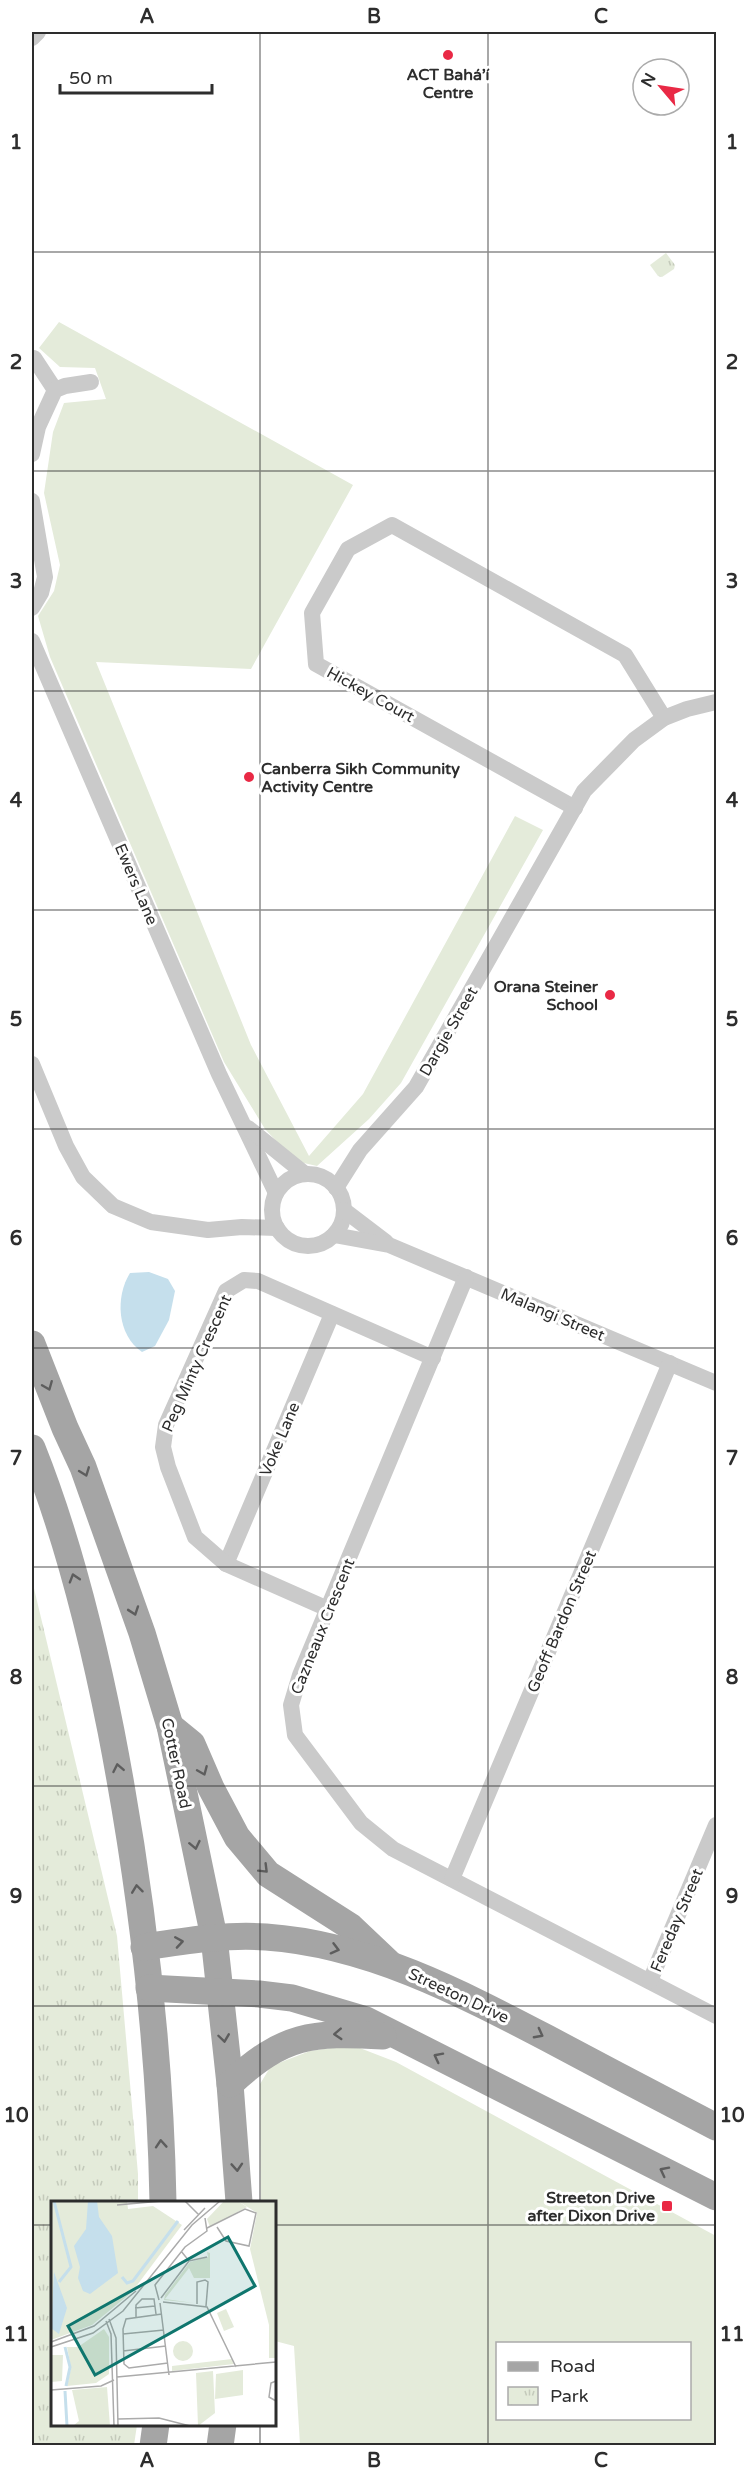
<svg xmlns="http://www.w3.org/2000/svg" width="748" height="2477" font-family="'Varela Round',sans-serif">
<defs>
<pattern id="park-tufts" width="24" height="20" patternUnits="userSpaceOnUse" patternTransform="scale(1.5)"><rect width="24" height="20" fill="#e4ebda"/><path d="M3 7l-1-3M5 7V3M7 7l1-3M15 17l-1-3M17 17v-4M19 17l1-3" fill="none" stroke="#c4cabb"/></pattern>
</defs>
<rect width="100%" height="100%" fill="#fff"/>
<g fill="#e4ebda" fill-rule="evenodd">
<polygon points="59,322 353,485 251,669 96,662 251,1045 309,1156 363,1094 515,816 543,830 401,1083 369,1119 317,1166 295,1161 265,1129 224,1062 50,657 38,616 54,591 60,565 44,493 53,432 64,403 106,399 95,368 60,367 39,348"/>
<path d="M352 2045 396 2062 716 2236V2445H300L294 2346 275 2341 274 2202H261L260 2084 271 2066 310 2051ZM498 2344H690V2418H498Z"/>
</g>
<g fill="url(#park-tufts)">
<polygon points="666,253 675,265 674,269 662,277 658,276 650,265"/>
<polygon points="32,1580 117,1936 138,2174 138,2202 52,2202 52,2424 137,2425 134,2445 32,2445"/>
</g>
<path fill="#c5dfec" d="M149 1272 168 1279 175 1291 169 1320 155 1346 142 1352C117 1335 115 1297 130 1273Z"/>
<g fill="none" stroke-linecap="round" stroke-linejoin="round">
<g stroke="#cacaca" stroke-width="16">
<polyline points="32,38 38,32"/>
<polyline points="34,358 55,390"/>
<polyline points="32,454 38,427 55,390 65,386 91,382"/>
<polyline points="32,501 45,577 41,593 32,608"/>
<polyline points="32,641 219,1074 276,1193"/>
<polyline points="575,808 316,664 312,613 348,549 392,525 625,655 664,718"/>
<polyline points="32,1064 66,1146 83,1177 113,1206 151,1222 208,1230 242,1227 277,1228"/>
<polyline points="248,1128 305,1174"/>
<circle cx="308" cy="1210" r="36"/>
<polyline points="336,1188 360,1150 416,1087 584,791 634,740 664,718 687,709 716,702"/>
<polyline points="344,1210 386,1242"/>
<polyline points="334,1235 389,1245 716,1383"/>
<polyline points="466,1277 300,1675 291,1705 295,1735 361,1823 393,1849 716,2016"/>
<polyline points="226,1564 332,1314"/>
<polyline points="328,1609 226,1564 195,1537 168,1467 163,1447 166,1425 226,1291 244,1280 258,1281 433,1358"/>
<polyline points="452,1879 670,1363"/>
<polyline points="650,1981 716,1825"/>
</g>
<g stroke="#a5a5a5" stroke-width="27">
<polyline points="32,1344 65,1428 83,1467 142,1633 170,1726 214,1937 230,2084 239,2202"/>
<path d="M32 1448C68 1538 92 1635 111 1731 141 1886 160 2044 163 2202"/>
<polyline points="170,1726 192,1744 211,1788 237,1837 268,1874 351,1927 388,1962"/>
<path d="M144 1947C185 1941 225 1934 266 1937 367 1944 459 1992 547 2038 603 2068 660 2098 716 2127"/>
<polyline points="149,1988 259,1994 292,1998 366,2020 716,2197"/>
<path d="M230 2084C284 2034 311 2032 383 2036"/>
<polyline points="153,2446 156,2424"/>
<polyline points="220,2446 223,2424"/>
</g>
</g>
<defs><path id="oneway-chevron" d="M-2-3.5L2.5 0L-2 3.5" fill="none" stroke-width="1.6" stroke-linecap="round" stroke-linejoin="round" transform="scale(1.5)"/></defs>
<g stroke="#5d5d5d">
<use href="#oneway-chevron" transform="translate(48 1386) rotate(68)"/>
<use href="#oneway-chevron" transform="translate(85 1472) rotate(69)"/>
<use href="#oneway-chevron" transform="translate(74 1578) rotate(-107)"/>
<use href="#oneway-chevron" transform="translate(134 1611) rotate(71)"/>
<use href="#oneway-chevron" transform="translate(118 1768) rotate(-101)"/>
<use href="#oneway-chevron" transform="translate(203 1771) rotate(67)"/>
<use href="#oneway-chevron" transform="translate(195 1845) rotate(78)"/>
<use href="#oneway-chevron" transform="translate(264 1869) rotate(45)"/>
<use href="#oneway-chevron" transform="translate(137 1889) rotate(-97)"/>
<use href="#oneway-chevron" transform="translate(179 1942) rotate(-9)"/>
<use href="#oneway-chevron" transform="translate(335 1949) rotate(15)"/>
<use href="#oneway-chevron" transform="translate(338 2034) rotate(177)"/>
<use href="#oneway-chevron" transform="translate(539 2034) rotate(28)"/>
<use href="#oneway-chevron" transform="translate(224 2038) rotate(82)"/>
<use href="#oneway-chevron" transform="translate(438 2057) rotate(-153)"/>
<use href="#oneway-chevron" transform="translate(161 2144) rotate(-94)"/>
<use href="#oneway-chevron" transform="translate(237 2167) rotate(86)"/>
<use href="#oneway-chevron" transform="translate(664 2171) rotate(-153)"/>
</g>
<path fill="none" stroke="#2d2d2d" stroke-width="1.5" stroke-opacity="0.55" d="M260 32V2202M488 32V2446M32 252H716M32 471H716M32 691H716M32 910H716M32 1129H716M32 1348H716M32 1567H716M32 1786H716M32 2006H716M32 2225H52M274 2225H716M260 2424V2446"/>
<g fill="#e92945" stroke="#fff" stroke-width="2">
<circle cx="448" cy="55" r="6"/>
<circle cx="249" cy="777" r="6"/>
<circle cx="610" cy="995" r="6"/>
<rect x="661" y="2200" width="12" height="12" rx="3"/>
</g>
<g text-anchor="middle" stroke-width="6" stroke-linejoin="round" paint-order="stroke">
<g font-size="16" font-weight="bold" fill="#2d2d2d" stroke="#fff" text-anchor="end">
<text x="448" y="80" text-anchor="middle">ACT Bahá’í<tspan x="448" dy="18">Centre</tspan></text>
<text x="261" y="774" text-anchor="start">Canberra Sikh Community<tspan x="261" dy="18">Activity Centre</tspan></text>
<text x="598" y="992">Orana Steiner<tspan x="598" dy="18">School</tspan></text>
<text x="655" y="2203">Streeton Drive<tspan x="655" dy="18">after Dixon Drive</tspan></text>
</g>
<g font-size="16" fill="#2d2d2d" stroke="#fff">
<text transform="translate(371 694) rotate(29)" y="6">Hickey Court</text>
<text transform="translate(137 884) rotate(67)" y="6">Ewers Lane</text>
<text transform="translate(448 1031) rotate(-60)" y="6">Dargie Street</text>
<text transform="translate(553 1314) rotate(23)" y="6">Malangi Street</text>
<text transform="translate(196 1363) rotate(-66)" y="6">Peg Minty Crescent</text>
<text transform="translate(279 1439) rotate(-67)" y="6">Voke Lane</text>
<text transform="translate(561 1621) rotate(-67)" y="6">Geoff Bardon Street</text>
<text transform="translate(322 1626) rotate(-68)" y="6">Cazneaux Crescent</text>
<text transform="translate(177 1763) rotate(78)" y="6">Cotter Road</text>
<text transform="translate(676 1920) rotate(-67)" y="6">Fereday Street</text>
<text transform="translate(459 1995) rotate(25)" y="6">Streeton Drive</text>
</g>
</g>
<g transform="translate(51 2201)">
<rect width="225" height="225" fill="#fff"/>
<path d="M173 0H187L196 6 159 26 156 18ZM156 51 159 52V77H143L138 67 114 98 143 102 113 99 114 94 139 61 157 56ZM175 108 183 126 173 130 166 112ZM53 128 58 136V173L45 182 16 185 20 167 16 146H27ZM122 150a10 10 0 1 1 20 0a10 10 0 1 1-20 0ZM0 154H12L11 180 0 181ZM192 169V194L164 198 165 173ZM162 170 164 212 147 225 145 172ZM56 186 59 225H22L28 220 21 189Z" fill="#e4ebda"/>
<path d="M187 0H225V157H218V124L199 48 206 12Z" fill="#e4ebda"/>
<path d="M181 158 183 163 121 170V165Z" fill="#e4ebda"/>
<path d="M0 0H76L77 8 102 5 131 24 81 91 41 124 0 139Z" fill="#e4ebda"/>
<path d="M37 0H46L48 16 61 35 67 72 39 93 32 90 27 77 29 66 23 45 35 28ZM3 71 16 107 8 133 0 127Z" fill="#c5dfec"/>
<path fill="none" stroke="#c5dfec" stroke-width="3" d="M3 0 20 66 8 81M71 76 76 82 82 80 127 20M14 146 19 166 15 185M14 190 16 225"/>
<path fill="none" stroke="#ababab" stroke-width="1.5" d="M134 0 148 14M66 4 111 0M156 27 194 8 205 12 198 45 175 40 166 26M133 29 154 7M130 50 138 60 156 56M110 97 138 60M108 99 104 84 134 46 156 30 154 17M112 101 156 106 185 166M109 102 118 174M146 103V81L154 79 157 81 155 105M84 107 104 105M111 113 75 118 72 128 73 163 78 167 117 162M85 116V104L91 98H103L105 113M58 118 65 137 67 225M55 120 60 133 63 225M72 133 113 129M0 141 43 125 85 90M0 146 42 132 72 110 141 24 169 0M72 150 115 145M66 176 225 161M225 180 220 182 218 196 225 200M0 189 50 185 63 179M67 218 108 217 139 225"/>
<path fill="#0f766e" fill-opacity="0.15" stroke="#0f766e" stroke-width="3" d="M177 36 204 85 44 174 17 125Z"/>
<rect width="225" height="225" fill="none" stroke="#2d2d2d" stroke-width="3"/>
</g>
<rect width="748" height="2477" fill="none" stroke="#ffffff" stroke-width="66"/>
<rect x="496" y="2342" width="195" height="78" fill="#ffffff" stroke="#ababab" stroke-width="1.5"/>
<rect x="508" y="2362" width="30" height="9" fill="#a5a5a5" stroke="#ababab" stroke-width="1.5"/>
<text x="550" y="2372" font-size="18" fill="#2d2d2d">Road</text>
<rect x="508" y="2387" width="30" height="18" fill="url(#park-tufts)" stroke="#ababab" stroke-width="1.5"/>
<text x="550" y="2402" font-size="18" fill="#2d2d2d">Park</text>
<g transform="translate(661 87) rotate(299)"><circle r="28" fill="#ffffff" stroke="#ababab" stroke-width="1.5"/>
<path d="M0-4.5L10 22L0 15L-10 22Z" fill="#e92945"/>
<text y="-9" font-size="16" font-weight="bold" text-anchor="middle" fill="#2d2d2d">N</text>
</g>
<path d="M60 84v9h152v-9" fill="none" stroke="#2d2d2d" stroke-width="3"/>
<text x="69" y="84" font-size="18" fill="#2d2d2d" stroke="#ffffff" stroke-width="4.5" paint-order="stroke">50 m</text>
<rect x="33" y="33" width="682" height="2411" fill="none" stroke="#2d2d2d" stroke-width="2"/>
<g font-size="20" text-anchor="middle" font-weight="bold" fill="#2d2d2d">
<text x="147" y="23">A</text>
<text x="374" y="23">B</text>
<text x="601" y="23">C</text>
<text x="16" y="149">1</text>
<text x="732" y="149">1</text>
<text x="16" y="369">2</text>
<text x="732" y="369">2</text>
<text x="16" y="588">3</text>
<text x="732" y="588">3</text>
<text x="16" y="807">4</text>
<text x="732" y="807">4</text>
<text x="16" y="1026">5</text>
<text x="732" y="1026">5</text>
<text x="16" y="1245">6</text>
<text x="732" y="1245">6</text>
<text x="16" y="1465">7</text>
<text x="732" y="1465">7</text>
<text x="16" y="1684">8</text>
<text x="732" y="1684">8</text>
<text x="16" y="1903">9</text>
<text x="732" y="1903">9</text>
<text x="16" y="2122">10</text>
<text x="732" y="2122">10</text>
<text x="16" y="2341">11</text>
<text x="732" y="2341">11</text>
<text x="147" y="2467">A</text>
<text x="374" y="2467">B</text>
<text x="601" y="2467">C</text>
</g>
</svg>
